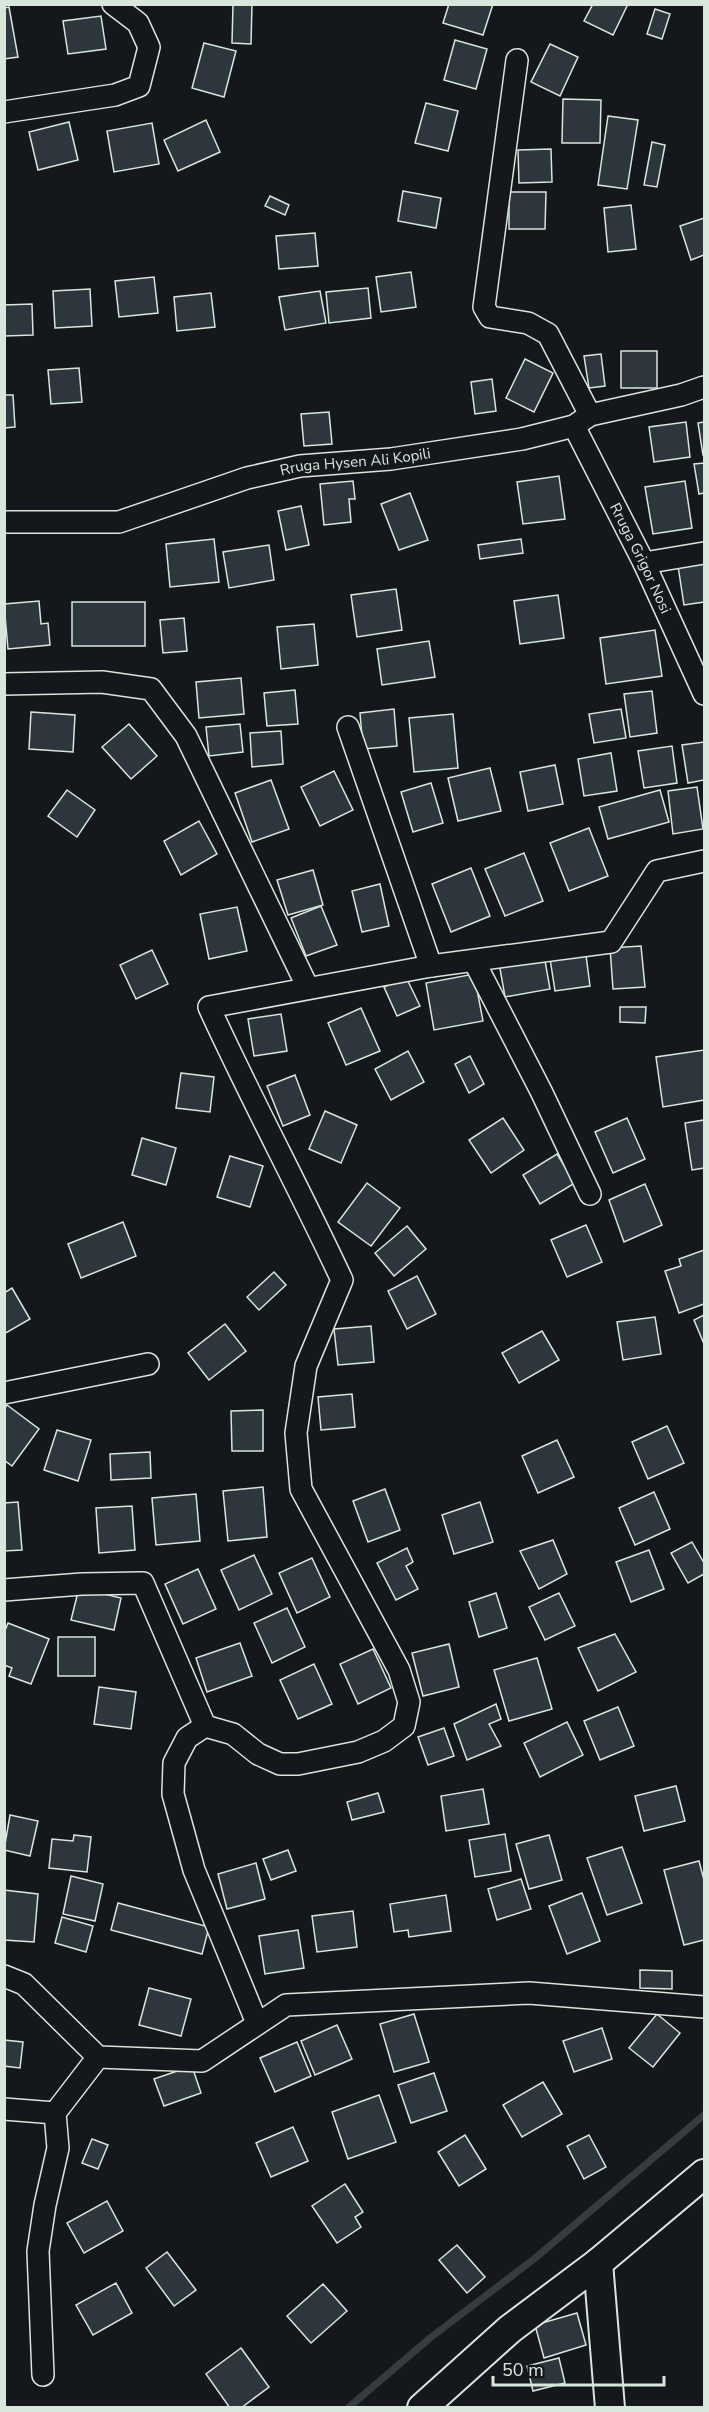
<svg xmlns="http://www.w3.org/2000/svg" width="709" height="2412" font-family="'Nunito Sans',sans-serif">
<rect width="100%" height="100%" fill="#14181c"/>
<g fill="none" stroke-linecap="round" stroke-linejoin="round">
<polyline stroke="#363b3e" stroke-width="7" points="348,2408 430,2338 534,2259 704,2115"/>
</g>
<g fill="#2c363c" stroke="#d8e6dc" stroke-width="1.5">
<polygon points="233,4 252,4 251,44 232,43"/>
<polygon points="449,4 493,4 483,35 443,23"/>
<polygon points="593,4 628,4 613,35 584,21"/>
<polygon points="9,7 18,57 4,59 4,8"/>
<polygon points="655,9 670,14 662,39 647,34"/>
<polygon points="101,16 106,49 68,54 63,21"/>
<polygon points="455,40 487,49 476,89 444,80"/>
<polygon points="204,43 236,51 224,97 192,88"/>
<polygon points="550,44 578,57 560,96 531,82"/>
<polygon points="563,99 601,100 600,143 562,143"/>
<polygon points="426,103 458,111 448,151 415,143"/>
<polygon points="608,116 638,120 627,189 598,185"/>
<polygon points="206,120 220,152 178,171 164,140"/>
<polygon points="69,122 78,160 38,170 29,132"/>
<polygon points="152,123 159,164 114,172 107,131"/>
<polygon points="652,142 665,145 657,187 644,185"/>
<polygon points="551,149 552,182 519,183 518,150"/>
<polygon points="403,191 441,198 436,228 398,221"/>
<polygon points="509,192 546,192 545,229 509,229"/>
<polygon points="270,196 289,205 285,215 265,206"/>
<polygon points="631,205 636,249 608,252 604,208"/>
<polygon points="704,218 704,255 691,260 680,226"/>
<polygon points="315,233 318,266 279,269 276,236"/>
<polygon points="411,272 416,307 381,312 376,277"/>
<polygon points="154,277 158,313 119,317 115,281"/>
<polygon points="368,288 371,318 329,323 326,292"/>
<polygon points="90,289 92,326 55,328 53,291"/>
<polygon points="320,291 326,323 285,330 279,297"/>
<polygon points="211,293 215,327 177,331 174,297"/>
<polygon points="32,304 33,335 4,336 4,305"/>
<rect x="621" y="351" width="36" height="37"/>
<polygon points="601,354 605,386 589,388 584,356"/>
<polygon points="525,359 553,373 534,412 506,398"/>
<polygon points="79,368 82,402 51,404 48,370"/>
<polygon points="492,379 496,411 475,414 471,382"/>
<polygon points="4,395 13,395 15,427 4,428"/>
<polygon points="329,412 332,444 304,446 301,414"/>
<polygon points="686,422 690,457 654,462 649,427"/>
<polygon points="704,422 704,455 703,455 698,423"/>
<polygon points="704,463 704,493 699,494 694,464"/>
<polygon points="559,476 565,519 523,524 517,482"/>
<polygon points="353,481 355,499 349,499 351,522 324,525 320,484"/>
<polygon points="685,481 692,528 653,534 645,487"/>
<polygon points="410,493 428,540 399,550 381,504"/>
<polygon points="301,506 309,545 286,550 278,511"/>
<polygon points="214,539 219,582 170,587 166,544"/>
<polygon points="521,539 523,553 480,559 478,545"/>
<polygon points="269,545 274,580 229,588 223,552"/>
<polygon points="704,562 704,602 684,605 678,566"/>
<polygon points="396,589 402,630 357,637 351,595"/>
<polygon points="558,595 564,638 520,644 514,601"/>
<polygon points="39,601 41,624 48,623 50,645 8,649 4,604"/>
<rect x="72" y="602" width="73" height="44"/>
<polygon points="184,618 187,651 163,653 160,620"/>
<polygon points="314,624 318,665 281,669 277,627"/>
<polygon points="655,630 662,676 606,684 600,638"/>
<polygon points="429,641 435,677 382,685 377,649"/>
<polygon points="241,678 244,714 199,718 196,682"/>
<polygon points="295,690 298,724 267,726 264,693"/>
<polygon points="652,691 657,733 630,737 624,694"/>
<polygon points="394,709 397,746 363,749 360,713"/>
<polygon points="621,709 626,738 594,743 589,714"/>
<polygon points="31,712 75,715 73,752 29,749"/>
<polygon points="453,714 458,768 414,772 409,718"/>
<polygon points="129,724 157,756 131,779 102,747"/>
<polygon points="240,724 243,752 209,756 206,727"/>
<polygon points="281,731 283,764 252,767 250,733"/>
<polygon points="704,742 704,780 688,783 682,745"/>
<polygon points="672,746 677,783 644,788 638,751"/>
<polygon points="611,753 617,791 584,796 578,759"/>
<polygon points="555,765 563,804 528,811 520,772"/>
<polygon points="490,768 501,811 458,821 448,778"/>
<polygon points="334,771 353,810 320,826 301,787"/>
<polygon points="271,780 289,829 252,842 235,793"/>
<polygon points="431,783 443,823 413,832 401,792"/>
<polygon points="697,787 703,829 673,834 668,791"/>
<polygon points="67,790 95,810 77,837 48,816"/>
<polygon points="660,790 669,822 608,839 599,807"/>
<polygon points="199,821 217,854 181,875 164,841"/>
<polygon points="589,828 608,876 569,891 550,843"/>
<polygon points="524,853 543,901 505,916 485,869"/>
<polygon points="471,868 490,916 451,932 432,884"/>
<polygon points="313,870 323,905 288,915 277,880"/>
<polygon points="380,884 389,926 362,932 352,891"/>
<polygon points="321,906 337,945 306,956 291,918"/>
<polygon points="237,907 247,951 209,959 200,914"/>
<polygon points="641,946 645,987 613,989 610,948"/>
<polygon points="585,947 590,986 555,991 549,952"/>
<polygon points="152,950 168,984 136,999 120,965"/>
<polygon points="544,955 550,989 505,997 499,963"/>
<polygon points="474,974 483,1021 434,1030 426,983"/>
<polygon points="406,977 420,1006 397,1016 384,987"/>
<polygon points="620,1007 646,1007 645,1023 620,1022"/>
<polygon points="361,1008 380,1051 346,1065 328,1023"/>
<polygon points="281,1014 287,1051 254,1056 248,1019"/>
<polygon points="704,1050 704,1100 663,1107 656,1057"/>
<polygon points="408,1051 424,1082 391,1100 375,1069"/>
<polygon points="470,1056 484,1084 469,1093 455,1064"/>
<polygon points="181,1073 214,1077 210,1112 176,1108"/>
<polygon points="295,1075 310,1115 283,1126 267,1086"/>
<polygon points="325,1111 357,1125 341,1163 309,1149"/>
<polygon points="503,1118 524,1150 491,1173 469,1140"/>
<polygon points="627,1118 645,1159 613,1173 595,1132"/>
<polygon points="704,1120 704,1168 692,1170 685,1123"/>
<polygon points="142,1138 176,1148 166,1185 132,1175"/>
<polygon points="557,1154 575,1183 540,1204 523,1175"/>
<polygon points="230,1156 263,1166 250,1207 217,1197"/>
<polygon points="367,1183 400,1208 371,1246 338,1222"/>
<polygon points="645,1184 662,1225 624,1242 609,1200"/>
<polygon points="123,1222 136,1256 81,1278 68,1244"/>
<polygon points="586,1225 602,1262 567,1277 551,1240"/>
<polygon points="407,1226 426,1249 394,1276 375,1253"/>
<polygon points="704,1250 704,1304 679,1313 665,1271 681,1266 679,1259"/>
<polygon points="274,1272 286,1285 259,1310 247,1297"/>
<polygon points="417,1276 436,1314 407,1329 388,1291"/>
<polygon points="12,1288 30,1319 4,1334 4,1293"/>
<polygon points="704,1315 704,1344 694,1320"/>
<polygon points="655,1317 661,1354 623,1360 617,1322"/>
<polygon points="225,1324 246,1351 209,1380 188,1353"/>
<polygon points="371,1326 374,1362 338,1365 334,1329"/>
<polygon points="542,1331 559,1360 519,1383 502,1353"/>
<polygon points="352,1394 355,1427 321,1430 318,1397"/>
<polygon points="7,1405 39,1429 12,1466 4,1460 4,1409"/>
<polygon points="263,1410 263,1451 232,1451 231,1411"/>
<polygon points="667,1426 684,1463 648,1479 632,1442"/>
<polygon points="57,1430 91,1440 78,1481 44,1470"/>
<polygon points="557,1440 574,1477 538,1493 522,1456"/>
<polygon points="150,1452 151,1478 111,1480 110,1454"/>
<polygon points="263,1487 267,1537 228,1541 223,1491"/>
<polygon points="385,1489 400,1530 368,1542 353,1501"/>
<polygon points="654,1492 670,1529 635,1545 619,1508"/>
<polygon points="196,1494 200,1541 156,1545 152,1498"/>
<polygon points="18,1502 22,1550 4,1551 4,1503"/>
<polygon points="480,1502 493,1542 454,1554 442,1515"/>
<polygon points="132,1506 135,1550 99,1553 96,1508"/>
<polygon points="553,1540 567,1574 539,1589 520,1551"/>
<polygon points="692,1542 704,1563 704,1574 688,1583 671,1553"/>
<polygon points="407,1548 413,1562 406,1566 418,1589 396,1600 377,1563"/>
<polygon points="649,1550 664,1589 631,1602 616,1562"/>
<polygon points="254,1555 272,1594 239,1610 221,1570"/>
<polygon points="312,1558 330,1597 297,1613 279,1573"/>
<polygon points="198,1569 216,1609 183,1624 165,1584"/>
<polygon points="79,1588 121,1598 114,1630 71,1620"/>
<polygon points="496,1593 507,1628 479,1637 469,1602"/>
<polygon points="559,1593 575,1626 545,1640 529,1607"/>
<polygon points="287,1608 305,1647 272,1663 254,1623"/>
<polygon points="8,1623 49,1639 31,1684 9,1676 12,1668 4,1665 4,1633"/>
<polygon points="615,1634 636,1672 598,1691 578,1648"/>
<rect x="58" y="1637" width="37" height="39"/>
<polygon points="240,1643 252,1676 207,1692 196,1658"/>
<polygon points="449,1644 459,1687 423,1696 412,1653"/>
<polygon points="373,1649 391,1688 358,1704 340,1664"/>
<polygon points="537,1658 552,1709 509,1721 494,1670"/>
<polygon points="314,1664 332,1704 298,1719 280,1680"/>
<polygon points="99,1687 136,1692 131,1729 94,1724"/>
<polygon points="496,1704 501,1719 489,1724 501,1746 467,1760 454,1724"/>
<polygon points="618,1707 634,1746 600,1760 584,1721"/>
<polygon points="567,1722 583,1755 540,1777 524,1743"/>
<polygon points="444,1728 454,1756 428,1765 418,1737"/>
<polygon points="676,1786 685,1821 644,1831 635,1796"/>
<polygon points="483,1789 489,1824 446,1831 441,1796"/>
<polygon points="378,1793 384,1812 352,1820 347,1802"/>
<polygon points="10,1815 38,1821 30,1856 4,1850"/>
<polygon points="505,1834 511,1871 475,1877 469,1840"/>
<polygon points="74,1835 91,1837 87,1872 49,1868 52,1839 73,1841"/>
<polygon points="549,1835 562,1880 529,1889 516,1844"/>
<polygon points="622,1847 642,1903 607,1915 587,1858"/>
<polygon points="288,1850 296,1871 271,1880 263,1859"/>
<polygon points="699,1861 704,1880 704,1940 684,1945 664,1870"/>
<polygon points="256,1863 265,1899 227,1909 218,1874"/>
<polygon points="71,1876 103,1884 95,1921 63,1914"/>
<polygon points="521,1879 531,1909 497,1920 488,1889"/>
<polygon points="4,1890 38,1894 34,1942 4,1940"/>
<polygon points="582,1893 600,1941 567,1954 549,1906"/>
<polygon points="446,1895 451,1931 409,1937 408,1930 394,1932 390,1904"/>
<polygon points="118,1903 209,1927 202,1954 111,1930"/>
<polygon points="353,1911 357,1947 317,1952 312,1916"/>
<polygon points="62,1917 93,1926 86,1952 55,1943"/>
<polygon points="298,1930 304,1968 265,1974 259,1936"/>
<polygon points="640,1970 672,1971 672,1989 640,1988"/>
<polygon points="149,1988 191,1999 181,2036 139,2025"/>
<polygon points="414,2014 429,2062 394,2072 380,2024"/>
<polygon points="657,2014 680,2033 653,2067 629,2048"/>
<polygon points="337,2025 352,2059 315,2075 301,2041"/>
<polygon points="602,2028 612,2059 574,2072 563,2041"/>
<polygon points="4,2040 23,2042 20,2068 4,2066"/>
<polygon points="297,2042 311,2076 275,2092 260,2058"/>
<polygon points="192,2066 201,2093 164,2106 154,2079"/>
<polygon points="434,2073 447,2111 411,2123 398,2085"/>
<polygon points="543,2082 562,2114 522,2137 503,2105"/>
<polygon points="379,2095 396,2142 348,2159 332,2112"/>
<polygon points="293,2127 308,2161 271,2177 256,2143"/>
<polygon points="465,2135 486,2169 459,2186 438,2152"/>
<polygon points="589,2135 606,2167 584,2179 567,2146"/>
<polygon points="92,2139 108,2145 98,2169 82,2163"/>
<polygon points="345,2184 363,2212 355,2217 361,2227 337,2243 312,2206"/>
<polygon points="107,2201 123,2231 84,2253 67,2223"/>
<polygon points="457,2245 485,2277 467,2293 439,2260"/>
<polygon points="167,2252 196,2290 174,2306 146,2268"/>
<polygon points="116,2283 132,2313 93,2335 76,2305"/>
<polygon points="323,2284 347,2311 311,2343 287,2316"/>
<polygon points="577,2313 586,2345 544,2358 535,2325"/>
<polygon points="241,2348 269,2387 241,2408 230,2408 206,2374"/>
<polygon points="559,2358 565,2383 533,2391 527,2366"/>
</g>
<g fill="none" stroke-linecap="round" stroke-linejoin="round">
<g stroke="#d8e6dc" stroke-width="24">
<g id="street">
<polyline points="517,60 484,307 490,317 528,323 548,334 590,415"/>
<polyline points="4,112 115,95 139,86 149,47 138,23 113,4"/>
<path id="s1" d="M574 426 644 563 704 694"/>
<path id="s2" d="M4 522H119L247 478 300 466 391 459 522 439 574 426 590 415 681 395 704 387"/>
<polyline points="644,563 704,553"/>
<polyline points="4,684 102,682 151,689 186,736 308,988"/>
<polyline points="348,727 431,966"/>
<polyline points="474,961 541,1091 590,1194"/>
<polyline points="4,1393 148,1364"/>
<polyline points="4,1590 82,1584 143,1583 205,1726"/>
<polyline points="4,1976 24,1984 98,2057"/>
<path d="M257 2023 194 1870 173 1794 174 1763 187 1738 205 1726 233 1734 258 1754 280 1764H298L358 1752 384 1741 404 1726 409 1702 399 1670 301 1489 296 1433 306 1366 342 1280C299 1188 251 1099 209 1007L431 966 611 942 657 871 704 861"/>
<polyline points="4,2109 55,2113"/>
<polyline points="43,2375 38,2251 45,2205 58,2148 55,2113 98,2057 202,2061 286,2005 529,1993 704,2007"/>
</g>
</g>
<g stroke="#d8e6dc" stroke-width="32">
<g id="secondary">
<polyline points="598,2263 610,2408"/>
<polyline points="422,2408 510,2329 598,2263 704,2174"/>
</g>
</g>
<use href="#street" stroke="#14181c" stroke-width="21"/>
<use href="#secondary" stroke="#14181c" stroke-width="28"/>
</g>
<g text-anchor="middle" stroke-width="4.5" stroke-linejoin="round" paint-order="stroke">
<g font-size="15" fill="#d8e6dc" stroke="#14181c">
<text dy="5" stroke="none"><textPath href="#s2" startOffset="360">Rruga Hysen Ali Kopili</textPath></text>
<text dy="5" stroke="none"><textPath href="#s1" startOffset="148">Rruga Grigor Nosi</textPath></text>
</g>
</g>
<rect width="709" height="2412" fill="none" stroke="#d8e6dc" stroke-width="12"/>
<path d="M493 2376v9h171v-9" fill="none" stroke="#d8e6dc" stroke-width="3"/>
<text x="502" y="2376" font-size="18" fill="#d8e6dc" stroke="#14181c" stroke-width="4.5" paint-order="stroke">50 m</text>
</svg>
